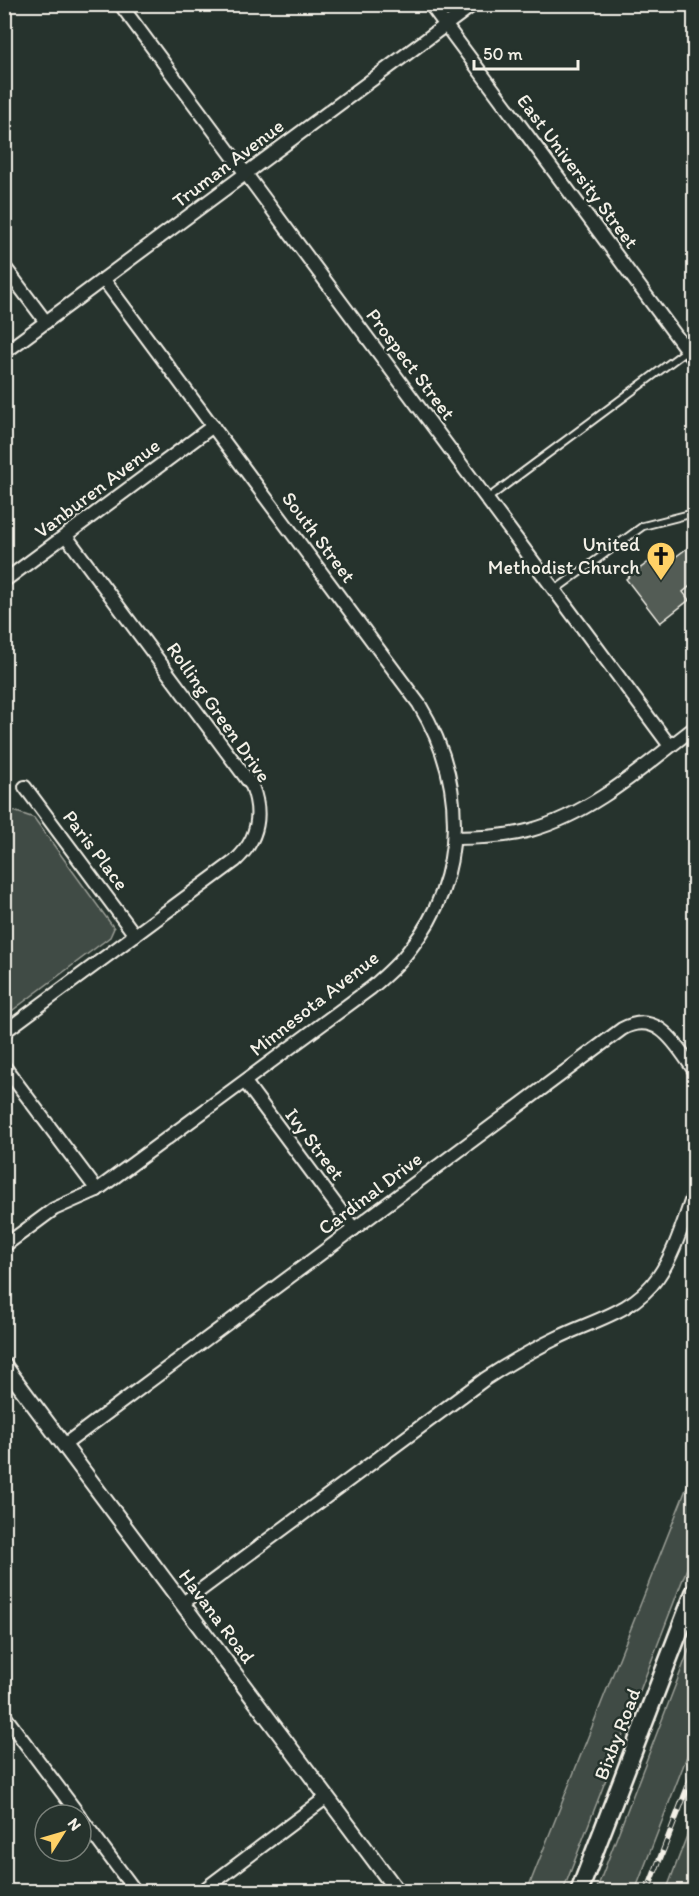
<svg xmlns="http://www.w3.org/2000/svg" width="699" height="1896" font-family="Itim,sans-serif">
<rect width="100%" height="100%" fill="#26332d"/>
<filter id="ink" filterUnits="userSpaceOnUse"><feTurbulence type="fractalNoise" baseFrequency=".0167" numOctaves="2"/><feDisplacementMap in="SourceGraphic" scale="12" xChannelSelector="R" yChannelSelector="G"/><feConvolveMatrix kernelMatrix="1 2 1 2 8 2 1 2 1" color-interpolation-filters="sRGB"/></filter>
<g filter="url(#ink)">
<g fill="#414b45" stroke="#9a9e96" stroke-width="1.5">
<polygon points="4,802 11,810 34,818 114,928 110,937 5,1016"/>
<polygon points="694,1469 694,1550 563,1891 527,1891"/>
<polygon points="694,1637 694,1738 635,1891 596,1891"/>
<polygon points="694,1817 694,1891 666,1891"/>
</g>
<polygon fill="#525c55" stroke="#f4f1e8" stroke-width="1.5" points="694,543 694,583 683,592 689,600 660,623 626,579 658,555 666,564"/>
<g fill="none" stroke-linecap="round" stroke-linejoin="round">
<g stroke="#f4f1e8" stroke-width="10">
<g id="service">
<polyline points="487,499 686,351"/>
<polyline points="555,590 643,526 694,513"/>
</g>
</g>
<g stroke="#f4f1e8" stroke-width="16">
<g id="minor">
<polyline points="120,4 670,746"/>
<polyline points="430,4 694,360"/>
<polyline points="4,266 46,322"/>
<polyline points="4,353 474,4"/>
<polyline points="4,581 213,426"/>
<polyline points="25,787 135,935"/>
<path d="M454 838C480 838 506 837 531 830 593 813 644 766 694 728"/>
<path d="M4 1032 235 861C258 840 263 815 252 786L66 536"/>
<polyline points="4,1066 97,1190"/>
<polyline points="245,1082 354,1229"/>
<path d="M4 1246 54 1209 97 1190 371 988C385 976 399 964 410 949 468 876 466 781 419 704L104 280"/>
<path d="M64 1445 622 1029C658 1009 676 1045 694 1070"/>
<path d="M183 1603 485 1379C508 1364 532 1350 557 1338 593 1320 633 1313 658 1277 675 1253 684 1220 694 1193"/>
<polyline points="4,1715 79,1815"/>
<polyline points="81,1818 136,1892"/>
<polyline points="201,1892 327,1797"/>
</g>
</g>
<g stroke="#f4f1e8" stroke-width="18">
<polyline id="tertiary" points="4,1365 398,1892"/>
</g>
<g stroke="#f4f1e8" stroke-width="21">
<polyline id="secondary" points="579,1892 694,1593"/>
</g>
<use href="#service" stroke="#26332d" stroke-width="6"/>
<use href="#minor" stroke="#26332d" stroke-width="12"/>
<use href="#tertiary" stroke="#26332d" stroke-width="14"/>
<use href="#secondary" stroke="#26332d" stroke-width="16"/>
<g stroke="#f4f1e8" stroke-width="6">
<polyline id="rail" points="647,1892 694,1771"/>
</g>
<use href="#rail" stroke="#26332d" stroke-width="4" stroke-dasharray="11" stroke-linecap="butt"/>
</g>
</g>
<defs>
<g id="church-pin" transform="scale(1.5)"><path d="M0 17L-7.5 6A9.5 9.5 0 1 1 7.5 6Z" fill="#ffd166" stroke="#26332d"/><path d="M-1.2-6h2.4v3.5h3.3v2.4h-3.3V6h-2.4V-.1h-3.3v-2.4h3.3Z" fill="#111"/></g>
</defs>
<g fill-rule="evenodd">
<use href="#church-pin" x="661" y="556"/>
</g>
<g text-anchor="middle" stroke-width="5" stroke-linejoin="round" paint-order="stroke">
<g font-size="20" fill="#f4f1e8" stroke="#26332d">
<text transform="translate(228 163) rotate(-37)" y="7">Truman Avenue</text>
<text transform="translate(578 171) rotate(53)" y="7">East University Street</text>
<text transform="translate(411 364) rotate(53)" y="7">Prospect Street</text>
<text transform="translate(97 488) rotate(-37)" y="7">Vanburen Avenue</text>
<text transform="translate(319 537) rotate(53)" y="7">South Street</text>
<text transform="translate(219 712) rotate(55)" y="7">Rolling Green Drive</text>
<text transform="translate(96 850) rotate(53)" y="7">Paris Place</text>
<text transform="translate(314 1003) rotate(-38)" y="7">Minnesota Avenue</text>
<text transform="translate(315 1144) rotate(53)" y="7">Ivy Street</text>
<text transform="translate(370 1193) rotate(-37)" y="7">Cardinal Drive</text>
<text transform="translate(217 1616) rotate(53)" y="7">Havana Road</text>
<text transform="translate(617 1734) rotate(-69)" y="7">Bixby Road</text>
</g>
<g font-size="20" fill="#f4f1e8" stroke="#26332d" text-anchor="end">
<text x="640" y="551">United<tspan x="640" dy="23">Methodist Church</tspan></text>
</g>
</g>
<rect width="699" height="1896" fill="none" stroke="#26332d" stroke-width="24"/>
<rect x="12" y="12" width="675" height="1872" fill="none" stroke="#f4f1e8" stroke-width="2" filter="url(#ink)"/>
<g transform="translate(63 1833) rotate(53)"><circle r="28" fill="#26332d" stroke="#787f78" stroke-width="1.5"/>
<path d="M0-4.5L10 22L0 15L-10 22Z" fill="#ffd166"/>
<text y="-9" font-size="16" font-weight="bold" text-anchor="middle" fill="#f4f1e8">N</text>
</g>
<path d="M474 60v9h104v-9" fill="none" stroke="#f4f1e8" stroke-width="3"/>
<text x="483" y="60" font-size="18" fill="#f4f1e8" stroke="#26332d" stroke-width="4.5" paint-order="stroke">50 m</text>
</svg>
